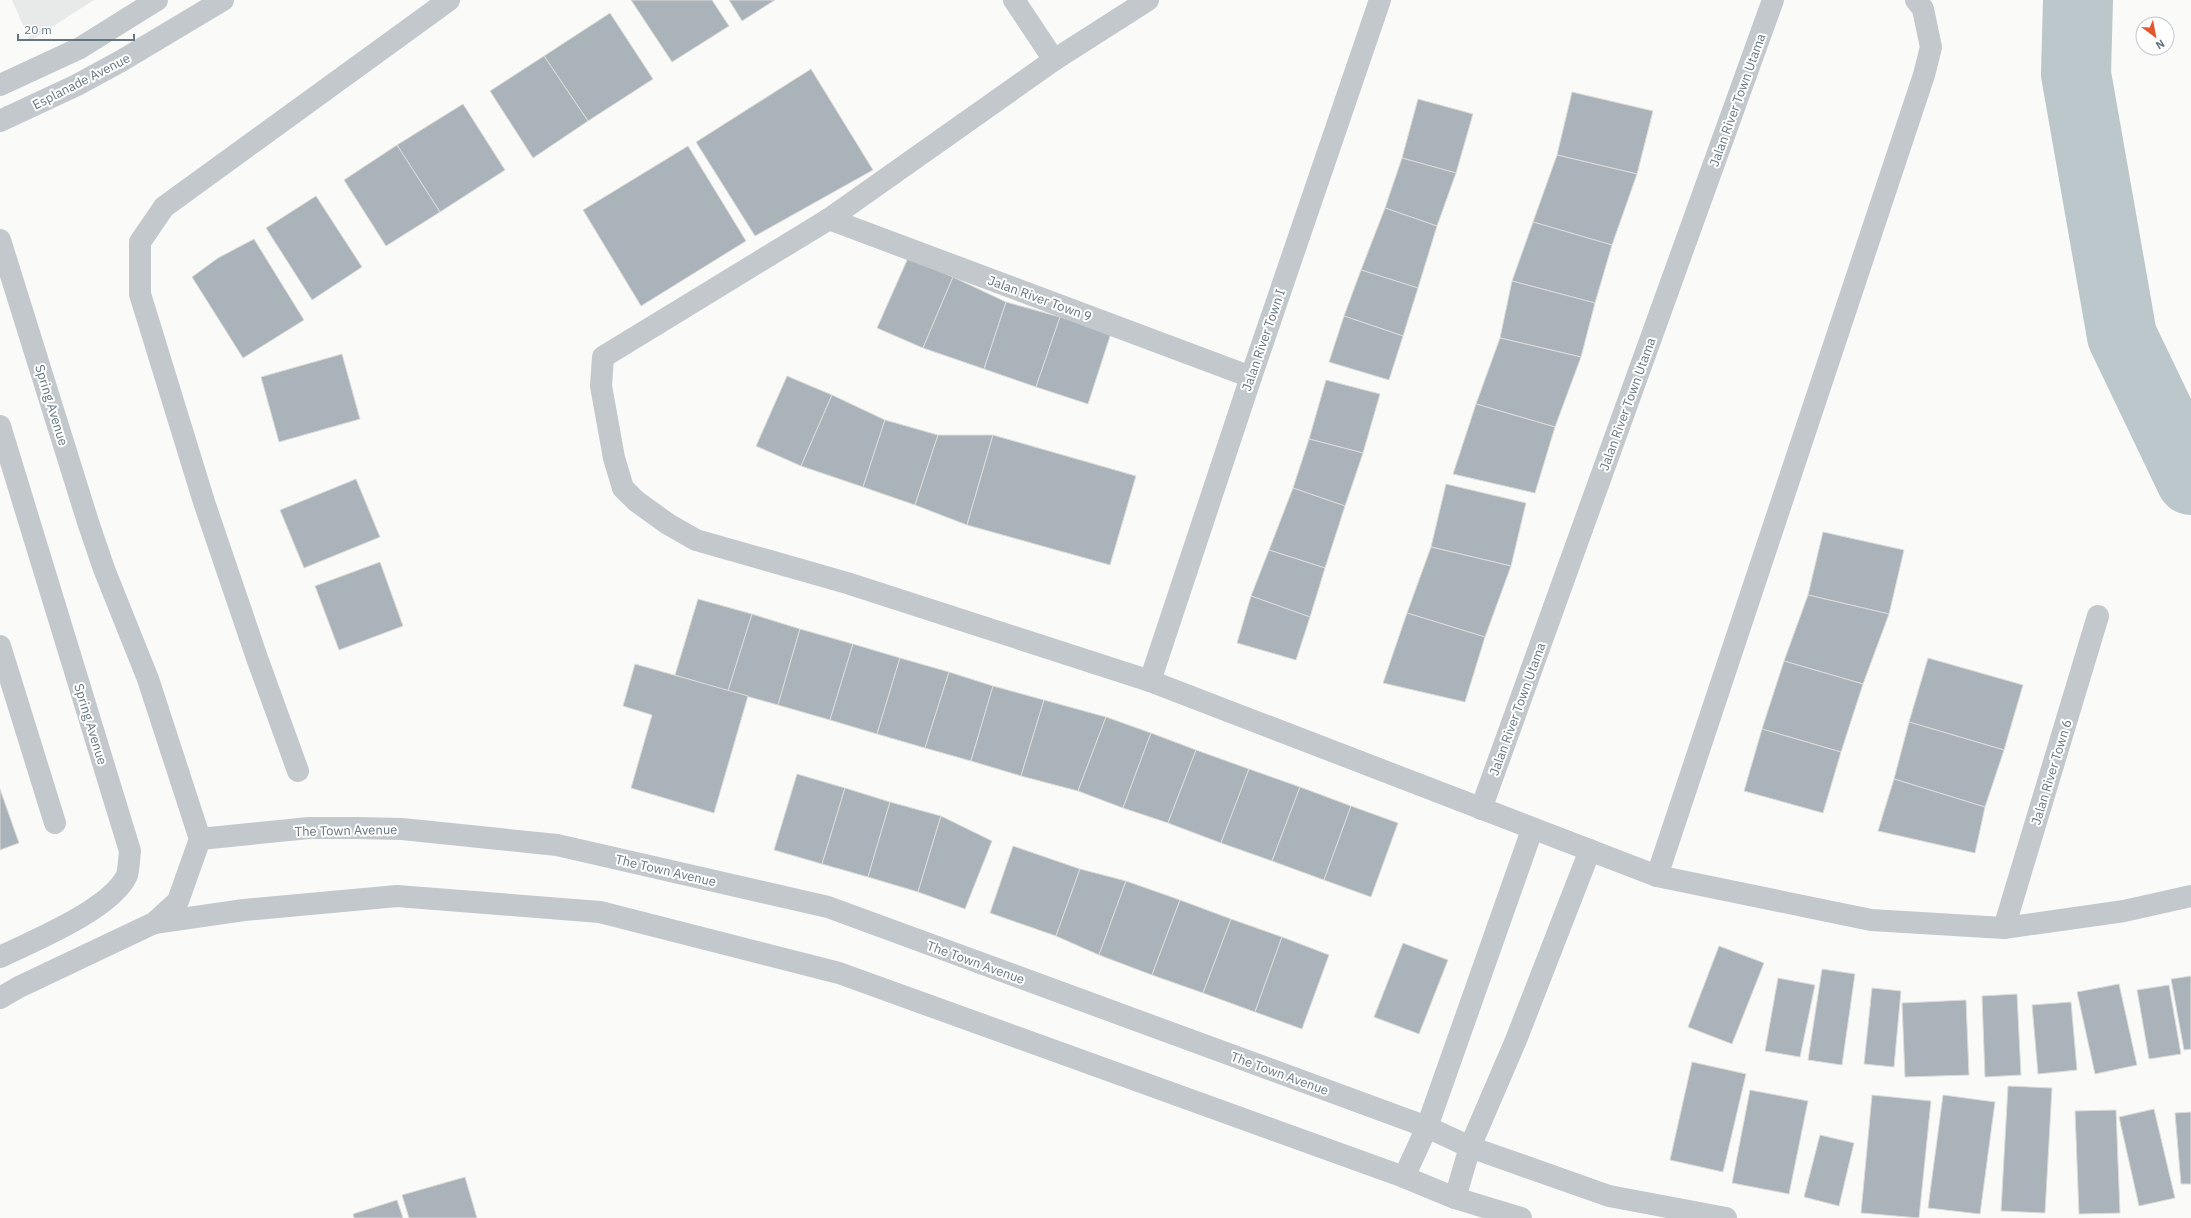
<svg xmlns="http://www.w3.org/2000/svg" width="2191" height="1218" font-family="'IBM Plex Sans',sans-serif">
<rect width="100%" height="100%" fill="#fafaf8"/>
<polygon fill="#e8e9e9" points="12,0 94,0 30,41"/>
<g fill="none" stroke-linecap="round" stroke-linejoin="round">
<polyline stroke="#bbc7cb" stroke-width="70" points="2078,0 2076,74 2122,336 2191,480"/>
</g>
<g fill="#aab3b9" stroke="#dcdcda">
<polygon points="631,0 712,0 729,26 672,62"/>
<polygon points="729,0 775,0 742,21"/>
<polygon points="610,13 653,79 588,121 544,56"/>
<polygon points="544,56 588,121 533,158 490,91"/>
<polygon points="811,69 873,170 755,236 696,142"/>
<polygon points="1572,92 1653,111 1637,174 1557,155"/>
<polygon points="1418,99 1473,114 1456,173 1402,158"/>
<polygon points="463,104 505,170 440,212 397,145"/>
<polygon points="397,145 440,212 386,246 344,180"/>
<polygon points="688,146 746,241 641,306 583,210"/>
<polygon points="1557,155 1637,174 1612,245 1533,222"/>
<polygon points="1402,158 1456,173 1437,226 1385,208"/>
<polygon points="316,196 362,267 312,300 266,228"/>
<polygon points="1385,208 1437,226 1418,288 1361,270"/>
<polygon points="1533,222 1612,245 1595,303 1512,281"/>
<polygon points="254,239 304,320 243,358 192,277 218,258"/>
<polygon points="908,258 953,277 923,348 877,328"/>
<polygon points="1361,270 1418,288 1403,336 1344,316"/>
<polygon points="953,277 1006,302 984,369 923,348"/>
<polygon points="1512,281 1595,303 1581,357 1500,338"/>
<polygon points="1006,302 1060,317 1036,387 984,369"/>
<polygon points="1344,316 1403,336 1389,380 1329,362"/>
<polygon points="1060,317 1112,330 1088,404 1036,387"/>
<polygon points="1500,338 1581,357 1555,427 1476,404"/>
<polygon points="342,354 360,419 279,442 261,377"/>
<polygon points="787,376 832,395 801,466 756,446"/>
<polygon points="1326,380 1380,394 1363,453 1309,439"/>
<polygon points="832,395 885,420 863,487 801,466"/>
<polygon points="1476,404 1555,427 1535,493 1453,474"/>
<polygon points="885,420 938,435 915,505 863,487"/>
<polygon points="938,435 993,435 967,525 915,505"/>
<polygon points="993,435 1136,476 1110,565 967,525"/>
<polygon points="1309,439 1363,453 1345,506 1293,488"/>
<polygon points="356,479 380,537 304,568 280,510"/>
<polygon points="1446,484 1526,503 1511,566 1431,547"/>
<polygon points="1293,488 1345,506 1325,568 1269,550"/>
<polygon points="1823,532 1904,550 1889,614 1808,595"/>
<polygon points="1431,547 1511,566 1485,637 1407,613"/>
<polygon points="1269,550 1325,568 1310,617 1251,596"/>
<polygon points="380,562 403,626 339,650 315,586"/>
<polygon points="1808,595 1889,614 1863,684 1784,661"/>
<polygon points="1251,596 1310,617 1296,660 1237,643"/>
<polygon points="698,599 752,614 728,691 675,675"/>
<polygon points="1407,613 1485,637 1465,702 1383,683"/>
<polygon points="752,614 800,629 778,705 728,691"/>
<polygon points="800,629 853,644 830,720 778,705"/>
<polygon points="853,644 900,658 877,734 830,720"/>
<polygon points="900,658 949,672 925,748 877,734"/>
<polygon points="1928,658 2023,685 2004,750 1909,722"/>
<polygon points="1784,661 1863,684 1841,752 1762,729"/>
<polygon points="635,664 748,696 714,813 631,788 652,715 623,706"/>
<polygon points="949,672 993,686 971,761 925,748"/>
<polygon points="993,686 1044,700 1021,776 971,761"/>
<polygon points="1044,700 1106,717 1078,791 1021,776"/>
<polygon points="1106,717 1151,733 1123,808 1078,791"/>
<polygon points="1909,722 2004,750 1985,807 1894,779"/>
<polygon points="1762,729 1841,752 1823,813 1744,791"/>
<polygon points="1151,733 1196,750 1168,823 1123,808"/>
<polygon points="1196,750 1249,769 1221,843 1168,823"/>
<polygon points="1249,769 1300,787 1272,861 1221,843"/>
<polygon points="797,774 845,788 822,864 774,850"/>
<polygon points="1894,779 1985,807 1975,853 1878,831"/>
<polygon points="1300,787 1351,806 1324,880 1272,861"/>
<polygon points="845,788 890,802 868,877 822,864"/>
<polygon points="0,789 19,843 0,850"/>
<polygon points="890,802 941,816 918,892 868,877"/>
<polygon points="1351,806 1398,823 1371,897 1324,880"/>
<polygon points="941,816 992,841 965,909 918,892"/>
<polygon points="1013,846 1080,869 1056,936 990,913"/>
<polygon points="1080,869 1126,881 1099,955 1056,936"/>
<polygon points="1126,881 1180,900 1152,975 1099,955"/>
<polygon points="1180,900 1231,919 1203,993 1152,975"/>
<polygon points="1231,919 1282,937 1255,1012 1203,993"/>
<polygon points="1282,937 1329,955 1302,1029 1255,1012"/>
<polygon points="1403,943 1448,960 1419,1034 1374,1017"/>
<polygon points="1719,946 1764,963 1732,1044 1688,1027"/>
<polygon points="1822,969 1855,974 1842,1065 1808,1060"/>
<polygon points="2191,976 2191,1049 2184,1050 2171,979"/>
<polygon points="1778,978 1815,985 1800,1057 1765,1051"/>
<polygon points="2119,984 2137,1065 2095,1074 2077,992"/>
<polygon points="2169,985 2181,1054 2149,1059 2137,990"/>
<polygon points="1872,988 1901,991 1894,1067 1864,1064"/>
<polygon points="2017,994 2021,1075 1985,1077 1982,996"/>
<polygon points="1966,1000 1969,1075 1905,1077 1902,1003"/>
<polygon points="2071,1002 2077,1070 2038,1074 2032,1005"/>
<polygon points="1692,1062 1746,1074 1723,1172 1670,1160"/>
<polygon points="2008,1086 2052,1088 2045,1213 2001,1211"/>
<polygon points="1750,1090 1808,1101 1789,1194 1732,1183"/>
<polygon points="1872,1095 1931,1101 1919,1218 1861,1213"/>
<polygon points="1943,1095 1995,1102 1980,1214 1928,1208"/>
<polygon points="2154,1109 2175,1198 2139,1206 2119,1117"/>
<polygon points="2116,1110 2120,1213 2079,1214 2075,1111"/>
<polygon points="2191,1112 2191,1184 2181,1184 2175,1113"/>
<polygon points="1820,1135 1854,1143 1839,1206 1804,1197"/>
<polygon points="465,1177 477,1218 409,1218 402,1195"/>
<polygon points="397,1200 403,1218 354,1218 353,1214"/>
</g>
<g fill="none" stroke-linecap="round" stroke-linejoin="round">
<g stroke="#c3c8cc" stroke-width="22">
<polyline points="1014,0 1054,60"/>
<polyline points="1148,0 1054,60 829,219 603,357 601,386 614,458 623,488 636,501 668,524 696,540 847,583 1150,681 1657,876 1871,920 2004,928 2124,911 2191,896"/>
<polyline points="0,85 80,48 157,0"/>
<polyline points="0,121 77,85 121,61 223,0"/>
<polyline points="829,219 1251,377"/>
<polyline points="0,240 88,522 104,569 148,679 200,839 178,901 154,923 19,987 0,998"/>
<path d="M0 426 130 851C129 858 129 868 127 875 112 909 33 941 0 957"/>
<polyline points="0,646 55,823"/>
<polyline points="1150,681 1251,377 1380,0"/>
<polyline points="298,771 257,658 204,502 140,294 140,242 164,207 449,0"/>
<polyline points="1481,809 1773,0"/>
<polyline points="200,839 309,828 357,828 402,829 557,845 828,907 1427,1127 1470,1147 1609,1196 1726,1218"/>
<polyline points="1657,876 1924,75 1931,47 1923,9 1916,0"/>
<polyline points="154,923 244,910 397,896 600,912 839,973 1404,1177 1455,1198 1521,1218"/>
<polyline points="2004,928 2098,616"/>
<polyline points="1404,1177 1427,1127 1532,830"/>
<polyline points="1455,1198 1470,1147 1516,1040 1590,850"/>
</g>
</g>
<g text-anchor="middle" stroke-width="4" stroke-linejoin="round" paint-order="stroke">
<g font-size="13" fill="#657683" stroke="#fff">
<text transform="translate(81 81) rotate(-27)" y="5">Esplanade Avenue</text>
<text transform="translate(1737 100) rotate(-70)" y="5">Jalan River Town Utama</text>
<text transform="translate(1040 298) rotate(20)" y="5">Jalan River Town 9</text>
<text transform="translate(1263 340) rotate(-71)" y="5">Jalan River Town I</text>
<text transform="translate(1627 404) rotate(-70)" y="5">Jalan River Town Utama</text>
<text transform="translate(52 405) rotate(73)" y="5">Spring Avenue</text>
<text transform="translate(1517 709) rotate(-70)" y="5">Jalan River Town Utama</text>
<text transform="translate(91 724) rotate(73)" y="5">Spring Avenue</text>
<text transform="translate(2051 772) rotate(-73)" y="5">Jalan River Town 6</text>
<text transform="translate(346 830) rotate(-1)" y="5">The Town Avenue</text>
<text transform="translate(666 870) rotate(13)" y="5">The Town Avenue</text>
<text transform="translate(976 962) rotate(20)" y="5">The Town Avenue</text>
<text transform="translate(1280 1073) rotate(20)" y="5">The Town Avenue</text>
</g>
</g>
<g transform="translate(2155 36) rotate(148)"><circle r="19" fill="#ffffff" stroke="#c1c8cd"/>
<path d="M0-3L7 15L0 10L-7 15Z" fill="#e4572e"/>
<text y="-6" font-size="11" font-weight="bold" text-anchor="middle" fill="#657683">N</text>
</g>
<path d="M18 34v6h116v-6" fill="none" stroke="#657683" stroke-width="2"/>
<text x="24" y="34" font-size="12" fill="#657683" stroke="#ffffff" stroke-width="3" paint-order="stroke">20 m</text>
</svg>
